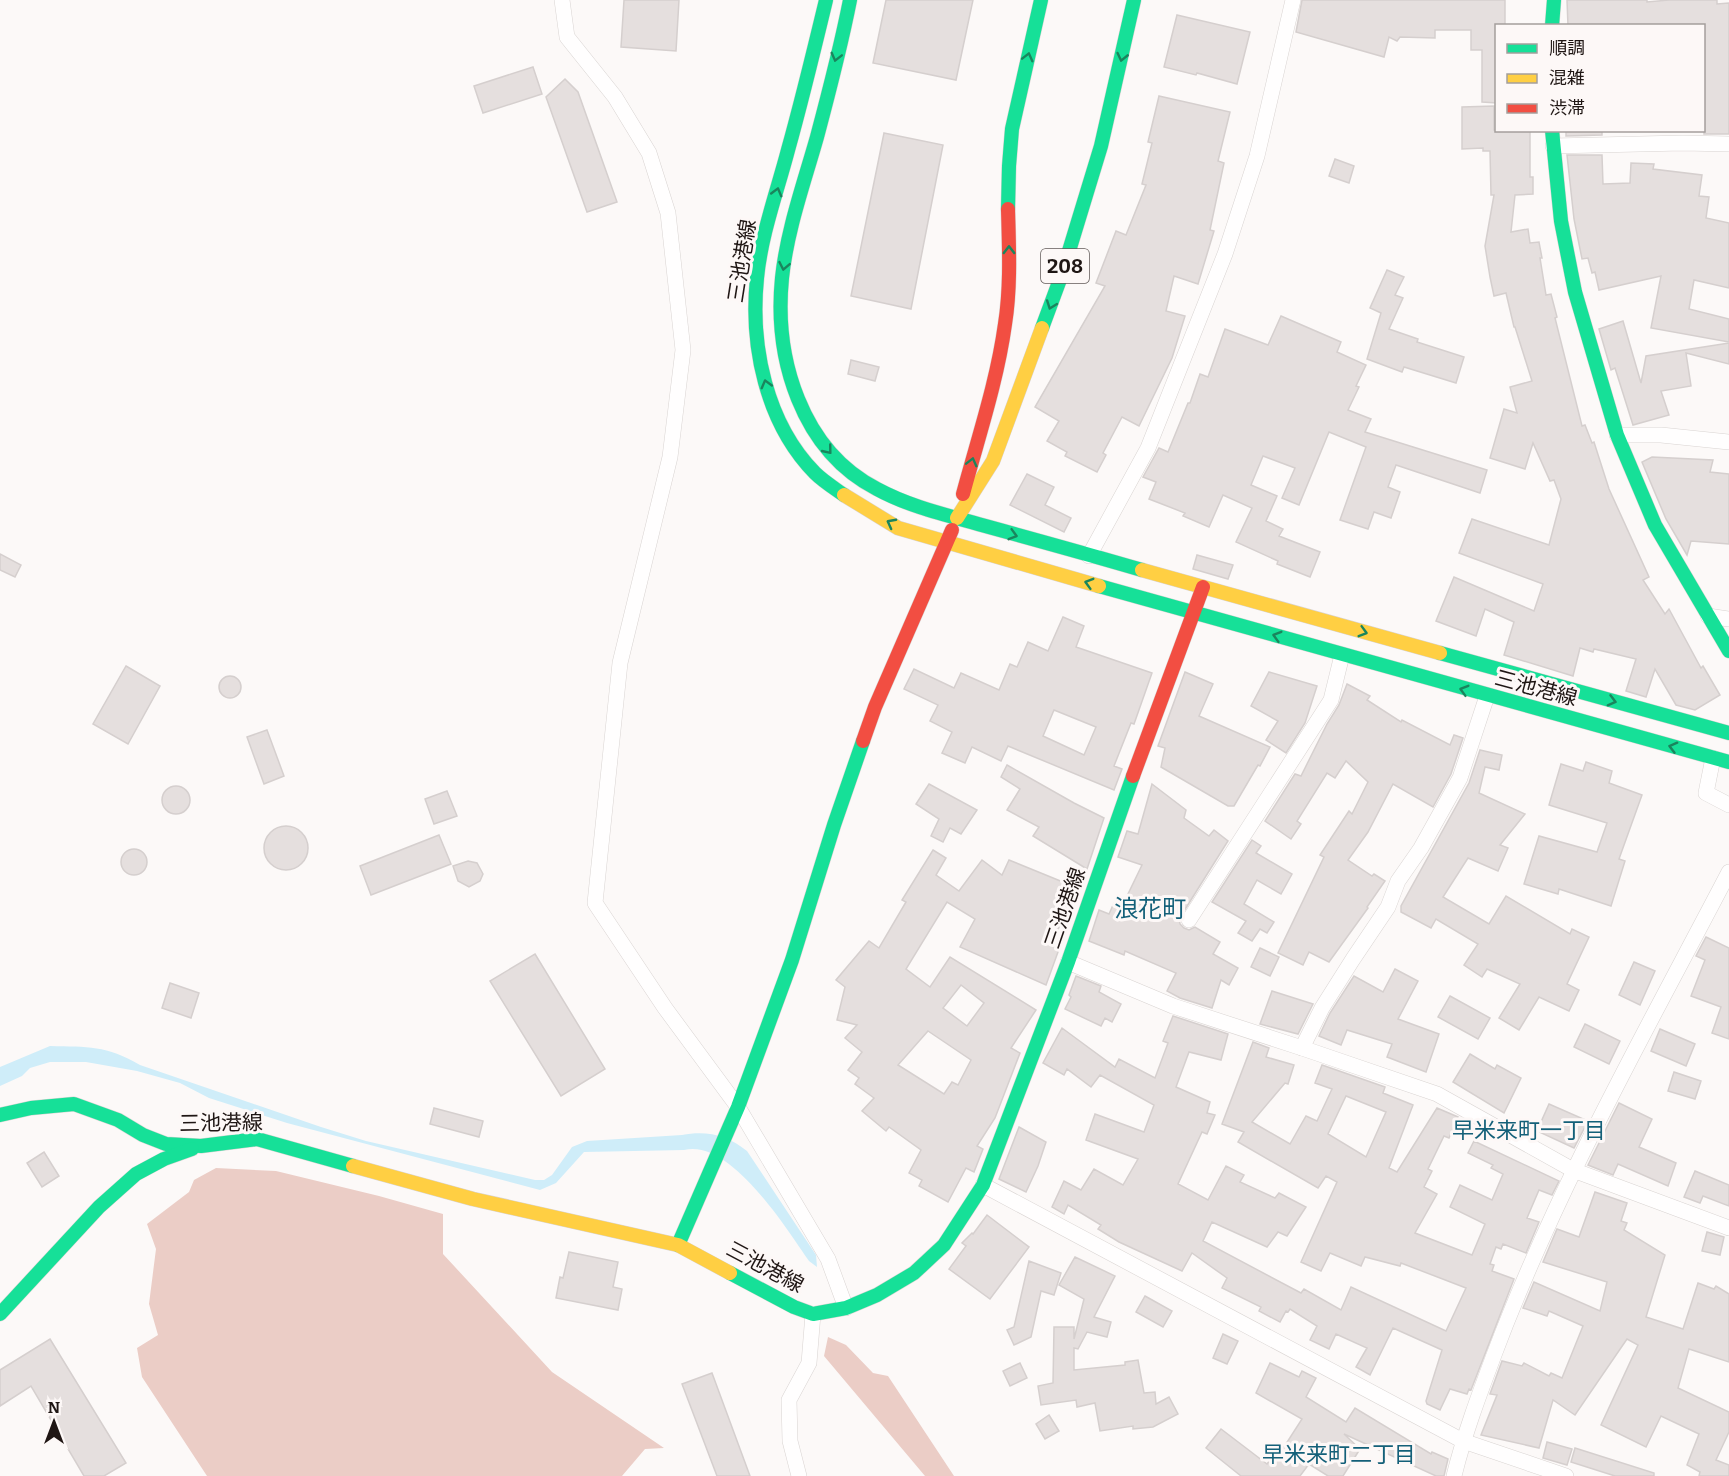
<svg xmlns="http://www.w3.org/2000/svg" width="1729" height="1476" font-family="Bitter,'Noto Sans JP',serif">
<rect width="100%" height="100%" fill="#fcf9f8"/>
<g fill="#ebcdc6">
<polygon points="216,1168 276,1171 379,1196 443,1214 443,1254 552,1372 664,1448 645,1449 622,1476 207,1476 142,1377 137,1348 158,1335 149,1304 156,1249 147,1224 189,1192 194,1180"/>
<polygon points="828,1337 846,1345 873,1373 888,1376 954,1476 925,1476 824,1356"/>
</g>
<path fill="#cfedf9" d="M50 1046C88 1047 106 1045 140 1065L321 1127 366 1141 535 1180H544L552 1175 572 1147 587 1141 682 1135C706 1130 728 1135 747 1151L816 1255 817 1267 809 1261C786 1228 730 1138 684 1150L584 1152 556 1183 540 1190 287 1123 209 1098 180 1083 137 1071 86 1062H50L30 1068 22 1076 0 1086V1067Z"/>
<g fill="#e5dfde" stroke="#d5cfce" stroke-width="1.5" fill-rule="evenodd">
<polygon points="624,0 679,0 676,51 621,47"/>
<polygon points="886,0 973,0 956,80 873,63"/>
<polygon points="1302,0 1505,0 1505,26 1497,26 1497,103 1482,102 1482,50 1471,50 1471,30 1435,30 1435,38 1400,37 1397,41 1389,37 1384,57 1296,32"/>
<polygon points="1567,0 1647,0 1647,2 1669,0 1717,0 1717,4 1729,3 1729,134 1704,134 1704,26 1568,26"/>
<polygon points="1177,15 1250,32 1237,84 1197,73 1196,75 1164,67"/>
<polygon points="533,67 542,94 483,113 474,86"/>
<polygon points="565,79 578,92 617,202 587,212 546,97"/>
<polygon points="1159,96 1230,112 1218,161 1224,163 1210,230 1214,231 1198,284 1174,276 1166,311 1185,316 1172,358 1139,426 1122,417 1103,453 1106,455 1097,472 1065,456 1067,452 1047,441 1059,421 1035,407 1105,286 1096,283 1116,231 1126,235 1146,185 1142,184 1152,143 1148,142"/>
<polygon points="1494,106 1494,130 1530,130 1530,177 1533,177 1533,194 1515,195 1511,232 1528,229 1530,243 1539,242 1542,258 1540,258 1546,295 1551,294 1557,317 1555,318 1582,426 1585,425 1592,443 1594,442 1609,489 1649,577 1643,580 1665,614 1669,609 1701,668 1703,666 1720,695 1695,710 1676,705 1655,669 1646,697 1626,691 1636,659 1594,649 1593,652 1580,648 1573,676 1504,655 1514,622 1485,609 1476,636 1436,621 1454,577 1534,611 1543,584 1459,553 1472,519 1549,545 1561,499 1554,480 1550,481 1533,443 1525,469 1490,458 1504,409 1517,413 1510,387 1532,381 1515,327 1514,327 1506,293 1494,296 1490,277 1485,246 1494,195 1491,195 1490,151 1483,151 1483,148 1462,149 1462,107"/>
<polygon points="1566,130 1602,130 1602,135 1566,136"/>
<polygon points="884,133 943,145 911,309 851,296"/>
<polygon points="1567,155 1602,155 1603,184 1630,183 1631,163 1654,164 1653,169 1702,175 1699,196 1709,197 1706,218 1729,223 1729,288 1694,280 1689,309 1729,319 1729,342 1651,328 1661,276 1599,290 1595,272 1592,273 1588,258 1582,259 1574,219"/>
<polygon points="1335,159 1354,166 1349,183 1329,176"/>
<polygon points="1387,270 1404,277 1395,295 1403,298 1389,329 1418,339 1417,342 1464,357 1456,383 1404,367 1402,372 1367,359 1381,313 1370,308"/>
<polygon points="1281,316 1341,342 1337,352 1366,365 1356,386 1359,387 1348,410 1371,419 1365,432 1487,470 1480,493 1396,465 1388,487 1400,492 1391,518 1374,512 1368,529 1340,520 1366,447 1329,432 1299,505 1282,498 1295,468 1263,456 1251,485 1277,496 1266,521 1283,529 1279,536 1320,552 1310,577 1277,564 1278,561 1236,542 1252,508 1223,495 1209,527 1183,516 1185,513 1149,499 1156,482 1143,477 1159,448 1168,452 1188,403 1190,403 1200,374 1208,377 1225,329 1268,345"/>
<polygon points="1623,321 1641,383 1646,356 1729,343 1729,364 1686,353 1691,386 1661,391 1669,415 1633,425 1615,368 1611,370 1599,329"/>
<polygon points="851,360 879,367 875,381 848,374"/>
<polygon points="1652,457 1713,460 1710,472 1729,474 1729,544 1691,541 1687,555 1666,519 1642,462"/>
<polygon points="1027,474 1054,487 1045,505 1071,518 1064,532 1010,505"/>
<polygon points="0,554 21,565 15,577 0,570"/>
<polygon points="1197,555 1233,565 1228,579 1193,569"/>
<path d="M1063 617 1084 626 1076 647 1152 673 1134 724 1131 723 1114 766 1122 769 1114 790 1008 746 1001 761 972 747 965 763 942 753 952 732 930 721 938 705 904 689 914 669 954 688 961 673 999 690 1010 664 1017 667 1028 642 1048 651ZM1054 710 1096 727 1084 755 1043 736Z"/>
<polygon points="126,666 160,686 128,744 93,724"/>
<polygon points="1185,672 1213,684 1199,716 1270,747 1260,766 1258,765 1234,806 1228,806 1161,767 1165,748 1158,746"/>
<polygon points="1269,672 1317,686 1305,723 1286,753 1266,740 1278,721 1251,706"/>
<circle cx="230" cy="687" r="11"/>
<polygon points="1347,684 1370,696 1367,700 1401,722 1402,720 1450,745 1454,735 1463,738 1451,774 1433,807 1393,784 1368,832 1348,860 1372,876 1374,874 1385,881 1367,907 1368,908 1329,962 1309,952 1303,965 1278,953 1324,857 1320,855 1349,811 1352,814 1368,782 1346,761 1335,778 1327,773 1297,821 1301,824 1291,839 1265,821 1295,774 1301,776 1327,724 1339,705"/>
<polygon points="267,730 284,776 264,784 247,737"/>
<polygon points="1480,750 1502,755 1499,770 1485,767 1479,793 1525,814 1500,845 1508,848 1498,871 1468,858 1443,897 1489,924 1506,896 1570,934 1572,929 1589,937 1567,984 1579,990 1569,1011 1539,997 1519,1030 1499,1018 1520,984 1487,969 1482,977 1464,965 1478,944 1436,919 1431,928 1401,912 1401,906 1469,783"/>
<polygon points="1586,762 1612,771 1609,783 1642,795 1619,859 1625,861 1611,906 1559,889 1558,894 1524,884 1539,836 1597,852 1607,823 1549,805 1561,764 1583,771"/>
<polygon points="1007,765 1074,803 1104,818 1087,869 1033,836 1039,827 1007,810 1020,789 1001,777"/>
<polygon points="929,784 977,810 961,834 950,828 943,842 931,836 939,819 916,804"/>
<polygon points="1152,784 1186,810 1184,818 1209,836 1214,830 1228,841 1179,919 1180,924 1184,928 1189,930 1195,927 1220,942 1213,954 1238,968 1229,985 1221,980 1212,1008 1180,998 1167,991 1176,973 1125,951 1124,955 1089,941 1099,910 1109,914 1114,903 1131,910 1137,899 1128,894 1142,865 1118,857 1127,831 1138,834"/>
<circle cx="176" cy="800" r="14"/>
<polygon points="447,791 457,816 434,824 425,799"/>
<circle cx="286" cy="848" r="22"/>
<polygon points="439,835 451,864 371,895 360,866"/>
<polygon points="1252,840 1261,846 1256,853 1292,874 1281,894 1257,880 1244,904 1274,922 1267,933 1260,929 1252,941 1238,933 1246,921 1212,902"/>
<circle cx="134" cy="862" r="13"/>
<path d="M933 850 946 858 936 875 959 891 982 860 1002 875 1009 860 1080 889 1071 913 1065 911 1055 938 1062 941 1046 985 960 947 975 919 947 902 906 969 930 987 950 957 1036 1010 1011 1048 1020 1053 995 1118 977 1146 983 1149 974 1172 966 1168 948 1202 919 1186 922 1180 909 1173 921 1150 889 1127 886 1131 862 1111 874 1098 855 1084 859 1078 848 1070 862 1052 845 1038 857 1025 837 1020 845 987 836 980 869 941 879 948 906 902 902 900ZM961 985 984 1003 967 1026 943 1008ZM928 1031 971 1060 958 1085 952 1082 944 1094 898 1065Z"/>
<polygon points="468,861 477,863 483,874 480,881 469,887 458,881 453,866"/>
<polygon points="1706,937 1729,948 1729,1039 1712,1033 1721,1007 1691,996 1705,960 1696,956"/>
<polygon points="1260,948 1279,957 1270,976 1251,967"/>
<polygon points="535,954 605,1069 561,1096 490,981"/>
<polygon points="1634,962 1655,971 1640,1005 1619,995"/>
<polygon points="1395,969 1418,981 1398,1019 1439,1034 1426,1072 1387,1057 1392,1044 1347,1030 1341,1045 1319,1036 1330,1013 1354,976 1383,992"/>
<polygon points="1076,976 1101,986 1099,992 1121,1004 1112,1022 1105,1018 1101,1026 1065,1009 1071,997 1069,995"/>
<polygon points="170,983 199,993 191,1018 162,1008"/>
<polygon points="1272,991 1313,1004 1298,1034 1260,1024"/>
<polygon points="1450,996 1490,1018 1478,1039 1438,1017"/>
<path d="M1173 1016 1228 1034 1221 1060 1189 1052 1176 1087 1210 1102 1207 1113 1215 1115 1207 1134 1202 1132 1178 1184 1208 1200 1226 1166 1244 1175 1240 1182 1275 1198 1279 1193 1306 1207 1287 1236 1278 1232 1267 1247 1212 1222 1203 1241 1301 1293 1304 1289 1341 1310 1351 1287 1446 1331 1466 1288 1401 1263 1400 1266 1365 1257 1361 1266 1330 1253 1321 1271 1301 1262 1337 1182 1326 1176 1318 1188 1238 1142 1244 1132 1222 1124 1253 1042 1269 1048 1266 1057 1294 1065 1288 1084 1285 1083 1252 1122 1290 1144 1306 1116 1317 1121 1332 1089 1315 1083 1322 1065 1385 1087 1383 1093 1413 1105 1389 1168 1397 1172 1437 1108 1458 1117 1449 1138 1444 1136 1428 1169 1432 1171 1424 1187 1437 1194 1415 1233 1472 1255 1485 1224 1450 1207 1460 1185 1492 1200 1503 1174 1491 1168 1493 1165 1468 1153 1474 1141 1559 1181 1552 1195 1539 1190 1527 1218 1539 1222 1526 1253 1503 1244 1501 1249 1496 1247 1490 1264 1494 1265 1492 1271 1514 1279 1471 1390 1469 1389 1467 1394 1450 1389 1440 1410 1427 1404 1426 1401 1442 1350 1393 1328 1370 1375 1356 1367 1367 1348 1336 1334 1329 1349 1310 1340 1317 1326 1290 1309 1288 1312 1286 1311 1280 1322 1259 1311 1261 1307 1222 1288 1227 1278 1192 1253 1182 1271 1119 1242 1098 1229 1101 1225 1068 1205 1064 1214 1052 1207 1064 1181 1081 1190 1094 1169 1123 1185 1138 1159 1086 1140 1095 1114 1144 1132 1154 1105 1100 1075 1091 1087 1067 1069 1064 1075 1043 1063 1062 1028 1115 1067 1119 1059 1155 1078 1168 1043 1163 1041ZM1346 1096 1386 1112 1366 1157 1328 1134Z"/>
<polygon points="1585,1024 1620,1041 1609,1064 1574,1047"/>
<polygon points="1660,1029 1695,1044 1686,1066 1651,1051"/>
<polygon points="1470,1054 1495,1069 1497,1065 1521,1078 1504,1113 1453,1082"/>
<polygon points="1674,1072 1701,1081 1695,1099 1668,1091"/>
<polygon points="1619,1103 1652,1119 1639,1147 1676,1163 1668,1186 1618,1164 1613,1175 1588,1165"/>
<polygon points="1549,1104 1588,1121 1574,1148 1537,1131"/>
<polygon points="434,1108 483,1121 479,1137 430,1124"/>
<polygon points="1019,1127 1046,1142 1038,1166 1026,1192 999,1179"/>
<polygon points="44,1152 59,1176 42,1187 27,1163"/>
<polygon points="1695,1171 1729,1185 1729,1206 1703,1196 1700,1203 1684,1197"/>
<polygon points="1595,1192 1627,1203 1621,1221 1627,1223 1624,1230 1665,1255 1646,1317 1683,1329 1698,1283 1714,1289 1716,1286 1729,1294 1729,1362 1689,1349 1678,1388 1729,1412 1729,1432 1716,1460 1729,1465 1729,1476 1699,1476 1700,1472 1687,1465 1699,1434 1661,1416 1646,1447 1601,1425 1638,1345 1627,1339 1575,1415 1553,1400 1539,1448 1481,1435 1497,1395 1490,1394 1502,1361 1522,1366 1524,1363 1549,1376 1551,1373 1562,1378 1583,1326 1549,1311 1547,1316 1523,1308 1534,1282 1600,1311 1607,1282 1543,1262 1557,1229 1579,1237"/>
<polygon points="987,1215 1029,1247 990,1299 949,1269 966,1246 962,1243 972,1233 973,1234"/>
<polygon points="1707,1232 1724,1237 1720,1255 1702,1251"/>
<polygon points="569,1252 618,1262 613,1287 622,1289 618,1310 556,1298 560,1277 563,1278"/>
<polygon points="1075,1257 1115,1276 1094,1317 1111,1322 1107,1337 1087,1332 1078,1349 1074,1348 1074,1370 1125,1365 1125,1362 1138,1360 1144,1393 1155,1392 1156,1404 1169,1397 1178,1414 1153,1427 1133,1429 1133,1426 1100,1431 1095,1403 1077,1407 1076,1400 1041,1405 1038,1386 1053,1383 1054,1327 1074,1327 1074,1339 1084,1299 1059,1285"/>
<polygon points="1029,1261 1061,1273 1054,1295 1041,1291 1031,1337 1014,1345 1007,1330 1014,1327"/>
<polygon points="1145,1296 1172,1311 1163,1327 1136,1312"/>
<polygon points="1223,1334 1238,1341 1227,1364 1213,1358"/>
<polygon points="50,1339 126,1463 104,1476 84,1476 31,1386 0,1406 0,1370"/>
<polygon points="1020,1363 1027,1378 1010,1386 1003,1371"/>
<polygon points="1270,1363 1299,1377 1302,1371 1316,1378 1306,1397 1346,1422 1355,1408 1431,1454 1432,1452 1448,1459 1444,1476 1436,1476 1344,1434 1360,1449 1343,1476 1328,1476 1309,1464 1300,1476 1241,1476 1206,1448 1221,1429 1267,1464 1281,1445 1284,1447 1302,1419 1256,1393"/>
<polygon points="712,1373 750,1476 717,1476 682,1384"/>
<polygon points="1049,1415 1059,1431 1045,1439 1036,1424"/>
<polygon points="1547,1442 1572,1449 1567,1465 1543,1458"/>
<polygon points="1575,1448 1654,1473 1654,1476 1615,1476 1571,1462"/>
</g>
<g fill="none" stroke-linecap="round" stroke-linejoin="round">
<g stroke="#d9d4d2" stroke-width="16">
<g id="street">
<polyline points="562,0 567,37 615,97 649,153 668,213 683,350 670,457 620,663 595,903 665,1008 738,1107 828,1259 846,1308"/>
<polyline points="1553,146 1683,143 1729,144"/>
<polyline points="1617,435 1661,435 1729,442"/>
<polyline points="1089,556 1148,448 1225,254 1257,156 1293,0"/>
<polyline points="1708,616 1729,619"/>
<polyline points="1713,758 1706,793 1729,805"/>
<polyline points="1189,920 1331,700 1342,655"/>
<polyline points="1068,962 1173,1006 1302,1048 1437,1094 1573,1170 1729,1228"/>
<polyline points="1302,1048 1322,1008 1353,959 1388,907 1398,881 1421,848 1460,778 1487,696"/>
<polyline points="983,1185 1463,1441 1566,1476"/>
<polyline points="799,1476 790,1441 789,1400 809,1363 813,1314"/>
<path d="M1454 1476C1464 1435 1479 1395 1494 1355 1557 1187 1646 1031 1729 872"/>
</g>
</g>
<g stroke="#d9d4d2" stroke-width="15">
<g id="fast">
<path d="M826 0C814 50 802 100 788 150 777 192 761 235 757 278 750 346 766 423 815 473 823 481 834 488 844 495"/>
<path d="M850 0C841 46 829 92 817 137 804 183 787 230 782 278 774 358 801 450 877 489 912 508 951 516 989 527 1040 541 1091 555 1142 570"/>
<polyline points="1552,26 1554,0"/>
<polyline points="1552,130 1561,221 1575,292 1617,435 1655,525 1729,651"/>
<polyline points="1008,209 1009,166 1012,129 1041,0"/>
<polyline points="1042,328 1062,274 1101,146 1134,0"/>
<polyline points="1099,586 1729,762"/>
<polyline points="1440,653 1729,733"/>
<polyline points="0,1115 31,1108 74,1104 118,1120 143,1135 166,1144 201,1146 257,1139 353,1166"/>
<polyline points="678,1245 738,1107 792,960 834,825 863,741"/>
<polyline points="730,1273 794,1307 813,1314 846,1308 877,1295 914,1273 944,1245 983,1185 1068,962 1133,776"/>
<polyline points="0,1314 99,1207 136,1174 164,1159 192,1149"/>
</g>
</g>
<g stroke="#d9d4d2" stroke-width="15">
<g id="slow">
<polyline points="844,495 898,528 1099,586"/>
<polyline points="957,518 993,461 1042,328"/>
<polyline points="1142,570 1440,653"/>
<polyline points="353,1166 473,1199 678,1245 730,1273"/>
</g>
</g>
<g stroke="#d9d4d2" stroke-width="15">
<g id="jam">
<path d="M963 494C978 438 997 382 1005 324 1011 286 1009 247 1008 209"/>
<polyline points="863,741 875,707 952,530"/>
<polyline points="1133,776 1203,587"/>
</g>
</g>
<use href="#street" stroke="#fffefe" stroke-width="15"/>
<use href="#fast" stroke="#16e098" stroke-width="14"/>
<use href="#slow" stroke="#ffcf43" stroke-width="14"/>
<use href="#jam" stroke="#f24e42" stroke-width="14"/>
</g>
<defs><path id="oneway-chevron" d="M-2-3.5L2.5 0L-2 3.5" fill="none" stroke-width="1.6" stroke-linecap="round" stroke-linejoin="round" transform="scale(1.5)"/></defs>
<g stroke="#1a855d">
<use href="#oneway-chevron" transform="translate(836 57) rotate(104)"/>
<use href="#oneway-chevron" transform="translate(1028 57) rotate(-76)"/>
<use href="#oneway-chevron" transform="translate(1122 57) rotate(103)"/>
<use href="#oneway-chevron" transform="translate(777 192) rotate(-75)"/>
<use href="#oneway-chevron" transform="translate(1009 250) rotate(-90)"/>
<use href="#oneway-chevron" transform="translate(784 266) rotate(101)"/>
<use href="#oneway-chevron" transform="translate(1051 305) rotate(110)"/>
<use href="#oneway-chevron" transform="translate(766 384) rotate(-105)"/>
<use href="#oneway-chevron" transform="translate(828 450) rotate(51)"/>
<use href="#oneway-chevron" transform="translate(972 462) rotate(-76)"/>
<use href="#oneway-chevron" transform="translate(891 523) rotate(-152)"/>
<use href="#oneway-chevron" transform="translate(1013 535) rotate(16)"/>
<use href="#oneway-chevron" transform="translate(1089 583) rotate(-164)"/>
<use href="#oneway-chevron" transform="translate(1363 632) rotate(16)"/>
<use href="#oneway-chevron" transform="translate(1277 636) rotate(-164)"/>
<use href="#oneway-chevron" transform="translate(1464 690) rotate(-164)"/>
<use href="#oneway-chevron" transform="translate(1612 701) rotate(15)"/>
<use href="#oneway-chevron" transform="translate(1673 747) rotate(-165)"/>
</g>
<g text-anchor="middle" stroke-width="6" stroke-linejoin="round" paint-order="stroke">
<rect fill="#fdf8f7" stroke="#625a58" stroke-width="1.5" x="1041" y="249" width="48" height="34" rx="4.5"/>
<g font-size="20" font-weight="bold" fill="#1f1614">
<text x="1065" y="273">208</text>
</g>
<g font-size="21" fill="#1f1614" stroke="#fdf8f7">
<text transform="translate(742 261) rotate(-81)" y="7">三池港線</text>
<text transform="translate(1536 688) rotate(15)" y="7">三池港線</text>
<text transform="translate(1065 908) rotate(-71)" y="7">三池港線</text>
<text transform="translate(221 1123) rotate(-1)" y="7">三池港線</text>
<text transform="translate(765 1267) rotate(28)" y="7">三池港線</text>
</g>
<g font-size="22" fill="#146079" stroke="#fdf8f7">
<text x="1529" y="1138">早米来町一丁目</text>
<text x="1339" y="1462">早米来町二丁目</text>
</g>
<g font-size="24" fill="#146079" stroke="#fdf8f7">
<text x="1150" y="917">浪花町</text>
</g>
</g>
<rect x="1495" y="24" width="210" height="108" fill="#fdf8f7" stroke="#a49e9c" stroke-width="1.5"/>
<rect x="1507" y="44" width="30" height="9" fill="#16e098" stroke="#a49e9c" stroke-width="1.5"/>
<text x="1549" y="54" font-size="18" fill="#1f1614">順調</text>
<rect x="1507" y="74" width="30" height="9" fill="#ffcf43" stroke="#a49e9c" stroke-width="1.5"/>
<text x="1549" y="84" font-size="18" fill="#1f1614">混雑</text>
<rect x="1507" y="104" width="30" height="9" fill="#f24e42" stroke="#a49e9c" stroke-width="1.5"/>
<text x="1549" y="114" font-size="18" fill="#1f1614">渋滞</text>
<g transform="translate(54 1422)" stroke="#fdf8f7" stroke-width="4.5" paint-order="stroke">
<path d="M0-4.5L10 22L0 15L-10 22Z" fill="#1f1614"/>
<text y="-9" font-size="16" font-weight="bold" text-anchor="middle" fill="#1f1614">N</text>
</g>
</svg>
